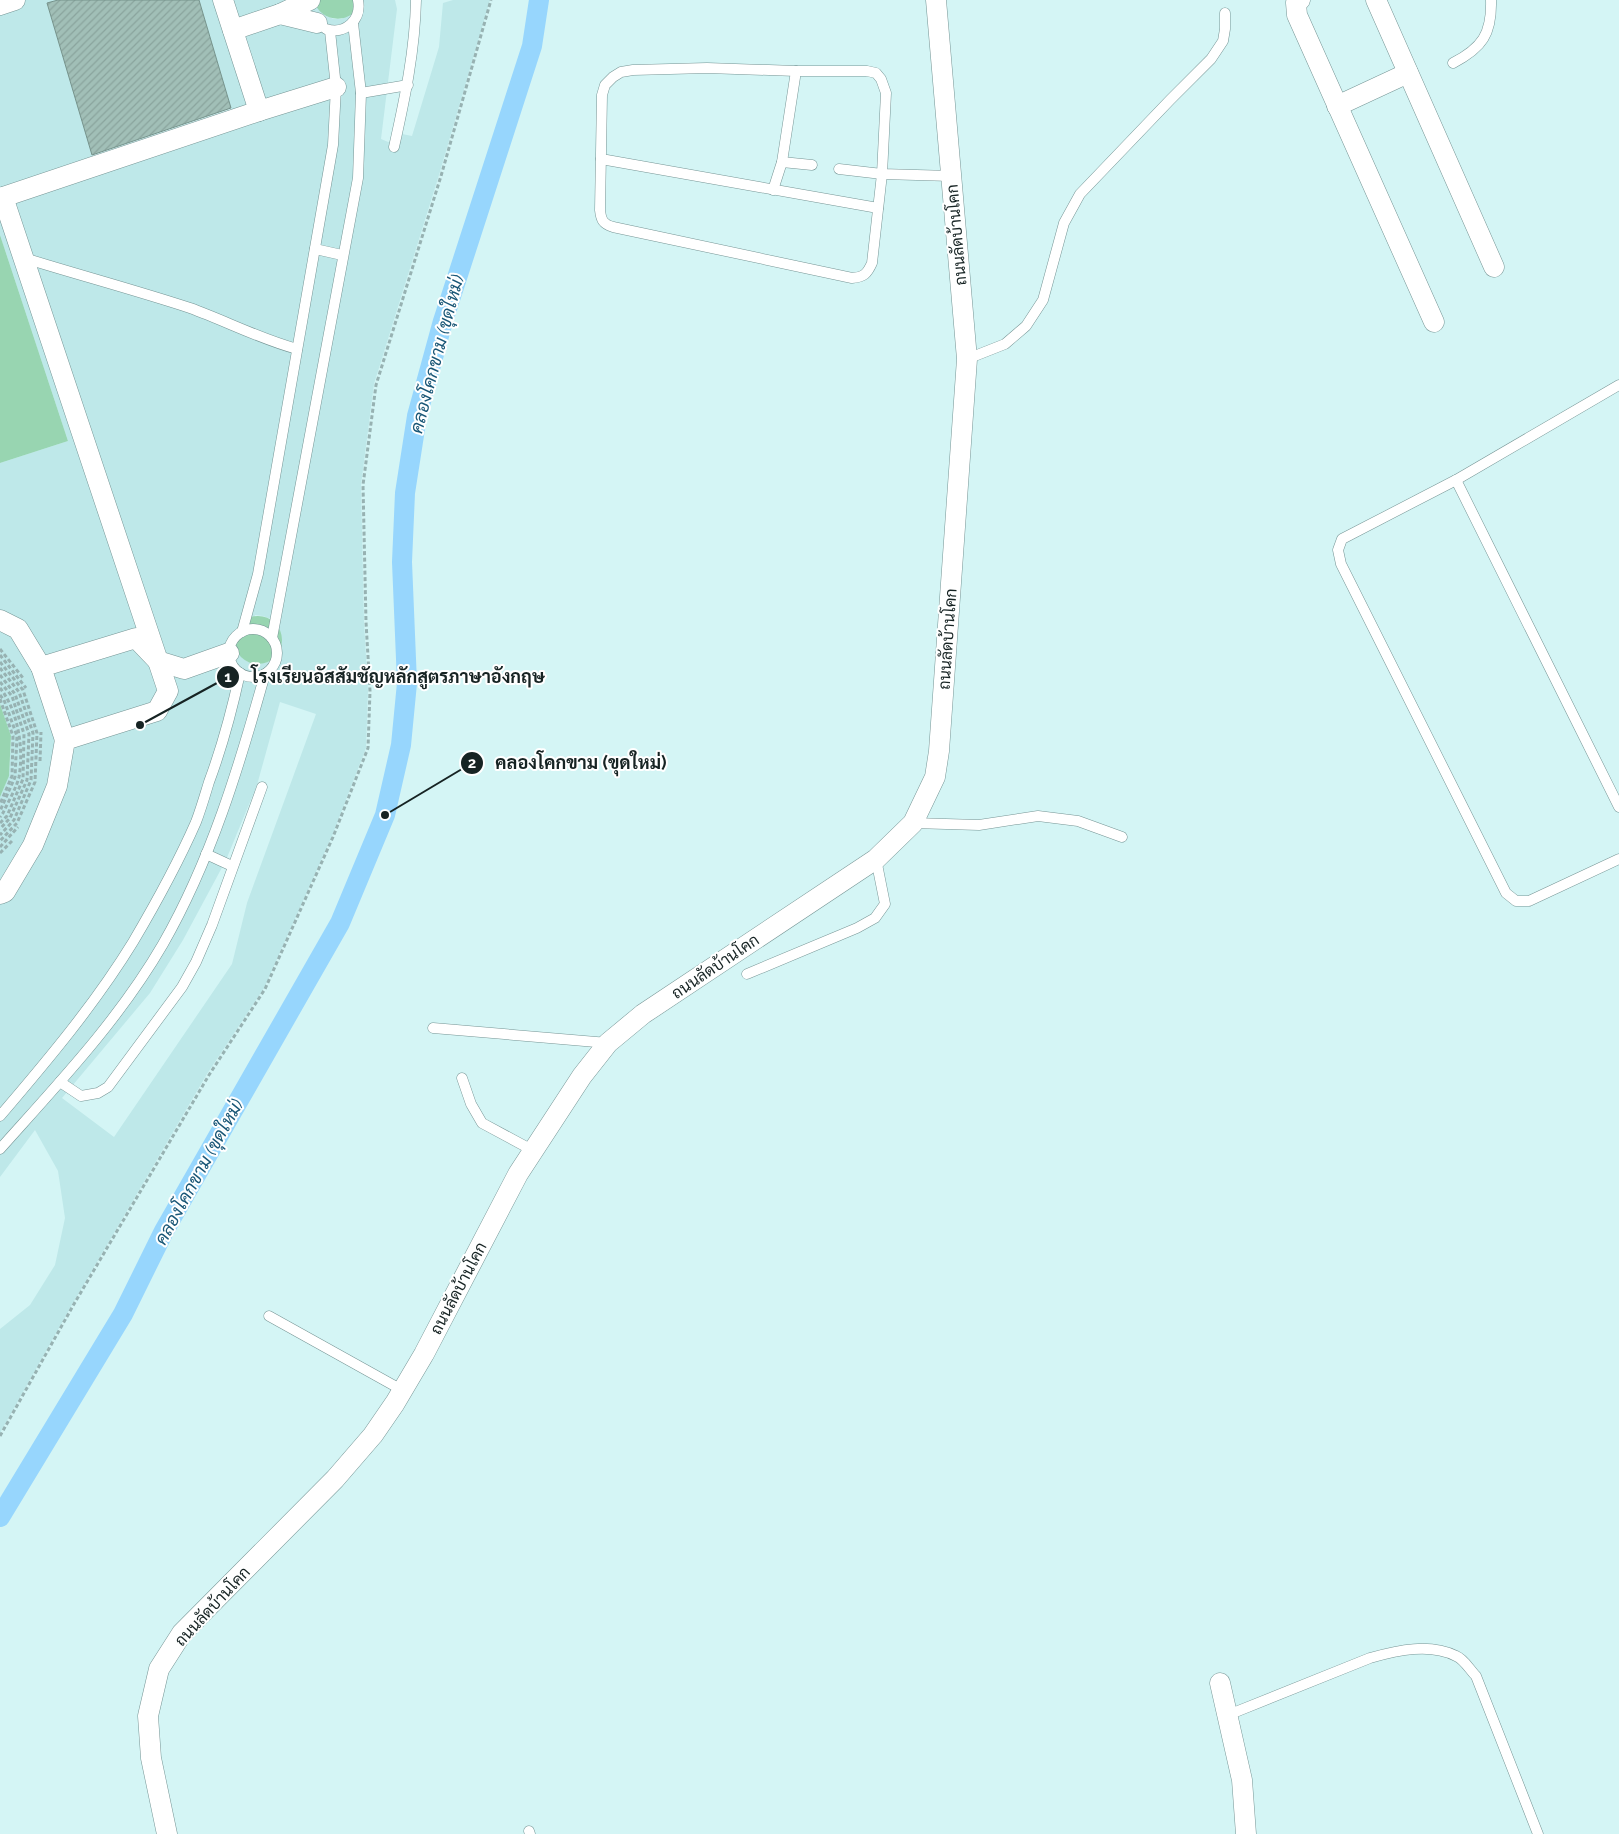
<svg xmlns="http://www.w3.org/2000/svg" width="1619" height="1834" font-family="Raleway,Sarabun,sans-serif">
<defs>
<pattern id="building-hatch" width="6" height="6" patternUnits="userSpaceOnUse" patternTransform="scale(1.25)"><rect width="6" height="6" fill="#a1bfb7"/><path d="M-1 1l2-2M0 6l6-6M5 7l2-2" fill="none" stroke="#8aa49d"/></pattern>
</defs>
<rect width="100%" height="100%" fill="#d4f5f5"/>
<path fill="#bee8e9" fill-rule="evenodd" d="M0 0H58L47 4 93 157 233 115 199 0H314L326 16 334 19H342L361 0H395L397 9 381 139 393 144 397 133 412 136 439 47 443 3 453 0H490L439 175 374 384 361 485 364 622 368 691 366 748 332 836 264 988 207 1074 73 1303 0 1433V1329L30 1305 55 1265 65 1218 58 1171 35 1130 0 1177V797L9 775 11 737 0 704V463L68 441 0 235ZM255 615 263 616 271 619 270 661 261 664H252L245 660 239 654ZM280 702 316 714 247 903 232 964 114 1137 62 1098 150 993 183 940 226 860 257 785Z"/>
<g fill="#98d5b1">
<path d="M314 0H361C359 4 358 8 355 11 343 25 318 19 314 0Z"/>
<polygon points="0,235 68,441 0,463"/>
<circle cx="258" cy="640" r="24"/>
<polygon points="0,704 11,736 9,776 0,797"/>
</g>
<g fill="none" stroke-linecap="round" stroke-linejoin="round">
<polyline stroke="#97d6fd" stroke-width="20" points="0,1517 123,1314 164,1231 340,923 385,815 401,745 407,683 402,562 405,493 417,416 443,321 532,46 539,0"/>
</g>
<polygon fill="url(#building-hatch)" stroke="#76938c" points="58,0 199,0 231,108 92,155 47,3"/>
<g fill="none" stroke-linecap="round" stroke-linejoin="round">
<g stroke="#769595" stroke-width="11">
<g id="lane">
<path d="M326 29C345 35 362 20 358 0"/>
<path d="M1453 63C1482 48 1492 34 1491 0"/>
<path d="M707 68 796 71H867L876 73 881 79 886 93 882 174 872 263C867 274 864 277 852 278L613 227C603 224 601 220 600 210L602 95 605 85 613 77 621 72 633 70Z"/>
<polyline points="361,93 408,85"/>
<path d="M394 147C405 98 415 50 416 0"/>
<polyline points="601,159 878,208"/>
<polyline points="782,162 812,165"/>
<polyline points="839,169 882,174 951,176"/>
<polyline points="773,190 782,162 796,71"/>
<polyline points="315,249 342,255"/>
<path d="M24 258C79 275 135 290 190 308 226 321 260 339 297 349"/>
<polyline points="967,359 1005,344 1026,326 1043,300 1064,223 1080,194 1170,100 1211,59 1223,41 1225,29 1225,13"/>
<polyline points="1619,385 1456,480 1342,539 1338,550 1341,564 1506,893 1516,901 1529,901 1619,859"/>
<polyline points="1456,480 1619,807"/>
<circle cx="253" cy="653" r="24"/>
<polyline points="242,632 258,574 333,145 336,87 330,31"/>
<polyline points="272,638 358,178 361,93 353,23"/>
<polyline points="913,823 979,825 1038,816 1078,821 1122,837"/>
<polyline points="206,854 232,866"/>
<polyline points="747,974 857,928 875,918 885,904 876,859"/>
<polyline points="433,1028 608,1043"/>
<polyline points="462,1078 471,1104 482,1123 534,1151"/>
<polyline points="60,1082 81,1096 98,1093 108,1087 182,987 196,962 212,925 262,787"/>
<path d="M0 1116C47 1061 95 1004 133 942 156 903 178 863 196 822 201 809 205 795 209 782 222 747 232 710 240 673"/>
<path d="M0 1149C58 1084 119 1020 163 944 211 860 239 767 265 674"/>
<polyline points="269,1316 402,1390"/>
<path d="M1228 1715 1370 1658C1398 1650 1430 1643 1456 1656 1464 1659 1470 1670 1476 1676L1538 1834"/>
<polyline points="529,1831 530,1834"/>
</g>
</g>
<g stroke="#769595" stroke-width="21">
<g id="street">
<polyline points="223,0 259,111 336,87"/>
<polyline points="310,0 280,14 317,23"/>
<polyline points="1300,0 1296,3 1297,15 1434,322"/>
<polyline points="1376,0 1494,267"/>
<polyline points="0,5 15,0"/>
<polyline points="233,30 280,14"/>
<polyline points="1337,106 1408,73"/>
<polyline points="0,198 259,111"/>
<polyline points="0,620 18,629 41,667"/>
<polyline points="65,740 41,667 136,638 158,661 184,669 229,653"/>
<polyline points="0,894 5,892 33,845 57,786 65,740 157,711 168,691 3,197"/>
<polyline points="1220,1683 1242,1780 1246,1834"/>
<polyline points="167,1834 151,1758 148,1716 159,1669 182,1633 335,1479 373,1435 395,1403 424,1354 518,1174 582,1076 608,1043 643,1014 876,859 913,823 935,777 939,751 967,359 936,0"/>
</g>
</g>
<g stroke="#97b2b2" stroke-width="3" stroke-dasharray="4 2.5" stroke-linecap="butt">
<polyline points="0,649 23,678"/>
<polyline points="0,655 26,688"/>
<polyline points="0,662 23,690 37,733 35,782 17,823 0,841"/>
<polyline points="0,668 19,692 33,733 31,780 14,820 0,835"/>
<polyline points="0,675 15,694 29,734 27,780 10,818 0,829"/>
<polyline points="0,682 12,696 24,734 23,779 7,816 0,823"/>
<path d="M0 688C18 710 24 749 19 777 16 789 8 802 3 813L0 817"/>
<polyline points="0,695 4,700 17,736 15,777 0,811"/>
<polyline points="0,699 13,736 12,776 0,804"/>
<polyline points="40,761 41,732"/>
<polyline points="0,847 18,827"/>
<polyline points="0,853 12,841"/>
<polyline points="0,1436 74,1304 209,1075 265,989 333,837 368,748 370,691 366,622 363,485 376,385 441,176 491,0"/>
</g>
<use href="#lane" stroke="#fff" stroke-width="10"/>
<use href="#street" stroke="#fff" stroke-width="20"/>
</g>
<g text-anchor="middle" stroke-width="4" stroke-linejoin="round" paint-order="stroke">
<g font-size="16" fill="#162323" stroke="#fff">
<text transform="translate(956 235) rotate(-95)" y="6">ถนนลัดบ้านโคก</text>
<text transform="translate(947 639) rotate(-86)" y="6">ถนนลัดบ้านโคก</text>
<text transform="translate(715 966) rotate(-34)" y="6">ถนนลัดบ้านโคก</text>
<text transform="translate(458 1288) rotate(-62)" y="6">ถนนลัดบ้านโคก</text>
<text transform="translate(212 1606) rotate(-47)" y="6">ถนนลัดบ้านโคก</text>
</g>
<g font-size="18" font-style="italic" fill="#1a5777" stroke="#fff">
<text transform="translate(437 354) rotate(-75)" y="6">คลองโคกขาม (ขุดใหม่)</text>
<text transform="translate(199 1172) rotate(-61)" y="6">คลองโคกขาม (ขุดใหม่)</text>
</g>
</g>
<path fill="none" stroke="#162323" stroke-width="2" d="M140 725L228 677M385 815L472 763"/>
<g fill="#162323" stroke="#fff" stroke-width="2">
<circle cx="140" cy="725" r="5"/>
<circle cx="385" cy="815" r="5"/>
<circle cx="228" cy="677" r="12"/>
<circle cx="472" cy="763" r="12"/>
</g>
<g font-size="15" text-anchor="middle" font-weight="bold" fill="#fff">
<text x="228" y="682">1</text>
<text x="472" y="768">2</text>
</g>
<g font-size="18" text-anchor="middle" font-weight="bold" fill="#162323" stroke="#fff" stroke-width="4" stroke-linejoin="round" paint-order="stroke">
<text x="398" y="683">โรงเรียนอัสสัมชัญหลักสูตรภาษาอังกฤษ</text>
<text x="581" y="769">คลองโคกขาม (ขุดใหม่)</text>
</g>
</svg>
